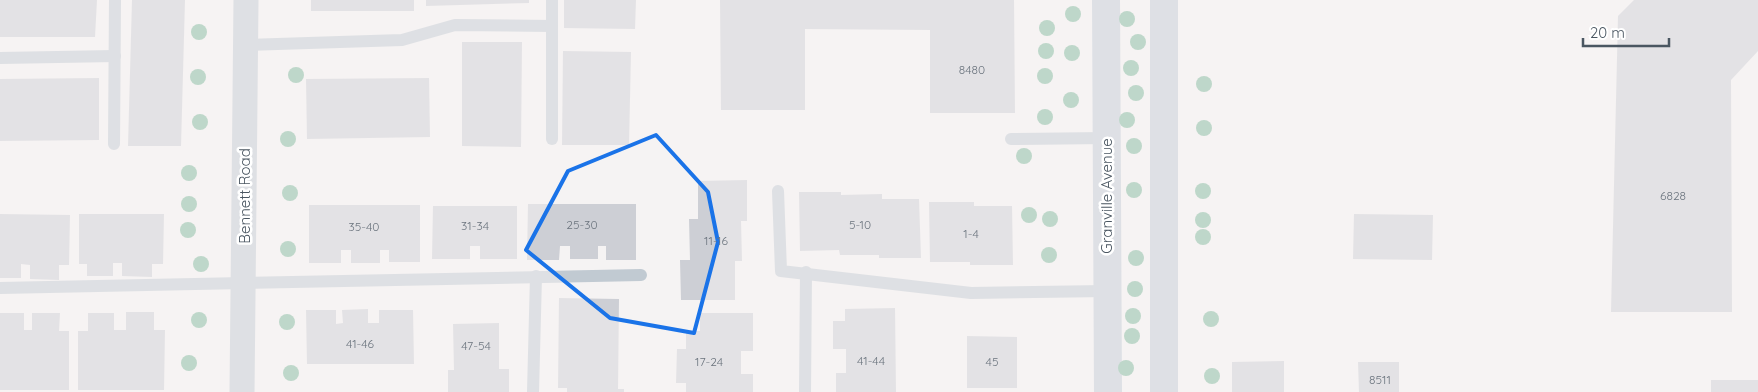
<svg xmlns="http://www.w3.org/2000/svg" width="1758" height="392" font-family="Quicksand,sans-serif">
<rect width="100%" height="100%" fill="#f5f3f3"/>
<g fill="#cdcfd5">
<polygon points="0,0 97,0 95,37 0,37"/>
<polygon points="132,0 185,0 181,146 128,146"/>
<rect x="311" y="0" width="103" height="11"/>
<polygon points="426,0 529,0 529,3 426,6"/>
<polygon points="564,0 636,0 635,29 564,28"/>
<polygon points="720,0 1014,0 1015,113 930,113 930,30 805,29 805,110 721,110"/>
<polygon points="1634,0 1758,0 1758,51 1731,80 1732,312 1611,312 1618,16"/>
<polygon points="462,42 522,42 521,147 462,146"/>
<polygon points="563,51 631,52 629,145 562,145"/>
<polygon points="99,78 99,140 0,141 0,79"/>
<polygon points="429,78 430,137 307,139 306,79"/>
<polygon points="747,180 747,221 741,221 742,261 735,261 735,300 681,300 680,260 690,260 689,219 698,219 698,181"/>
<polygon points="799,192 841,192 841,195 882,194 882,199 919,199 921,258 879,258 879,255 840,255 839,250 800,251"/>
<polygon points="929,202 974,202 974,206 1012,206 1013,265 970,265 970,262 930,262"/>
<polygon points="528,204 636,204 636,260 606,260 606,246 598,246 598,259 570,259 570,246 560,246 559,260 527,260"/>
<polygon points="309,205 420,205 420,262 389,262 389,250 380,250 380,263 351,263 351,250 341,250 341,263 309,263"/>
<polygon points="433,206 517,206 517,259 480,259 480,246 470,246 470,259 432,259"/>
<polygon points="0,214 70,215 69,265 59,265 59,280 30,279 30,265 21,264 21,278 0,278"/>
<polygon points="79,214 164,214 163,264 152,264 152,277 122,276 122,263 113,263 113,276 87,276 87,264 79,264"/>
<polygon points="1354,214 1433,215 1432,260 1353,259"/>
<polygon points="559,298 619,299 618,389 624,389 624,392 567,392 567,388 558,388"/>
<polygon points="895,308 896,392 836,392 836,373 846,373 846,349 833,349 833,321 845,321 845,309"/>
<polygon points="368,309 368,323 379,323 379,310 413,310 414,364 307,364 306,310 336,310 336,324 343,323 342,310"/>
<polygon points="126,312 154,312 154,330 165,330 164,390 78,390 78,331 88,331 88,313 114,313 114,330 126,330"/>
<polygon points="0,313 24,313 24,330 32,330 32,313 60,313 59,331 69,331 69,390 0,390"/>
<polygon points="700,313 753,313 753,351 741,351 741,374 753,374 753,392 686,392 686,383 676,383 677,349 686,349 686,331 700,331"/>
<polygon points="499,323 499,369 509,369 509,392 448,392 448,370 454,370 453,324"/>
<polygon points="967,336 1017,337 1017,388 967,388"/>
<polygon points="1284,361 1284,392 1232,392 1232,362"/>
<polygon points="1358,362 1399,362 1399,392 1359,392"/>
<rect x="1711" y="380" width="47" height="12"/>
</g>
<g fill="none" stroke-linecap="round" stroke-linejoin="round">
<g stroke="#c1cad2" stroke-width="12">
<polyline points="552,0 552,139"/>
<polyline points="245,45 402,40 455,25 552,26"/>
<polyline points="0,58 115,56"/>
<polyline points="1011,139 1107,138"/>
<polyline points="114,144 115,0"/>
<polyline points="778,191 781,271 971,293 1107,291"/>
<polyline points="0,288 641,275"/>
<polyline points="533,392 536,276"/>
<polyline points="805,392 806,272"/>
</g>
<polyline stroke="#c1cad2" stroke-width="25" points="242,392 246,0"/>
<g stroke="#c1cbd6" stroke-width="28">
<polyline points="1106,0 1108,392"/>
<polyline points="1164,0 1164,392"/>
</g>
</g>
<g fill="#7bb799">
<circle cx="1073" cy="14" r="8"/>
<circle cx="1127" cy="19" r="8"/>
<circle cx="1047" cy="28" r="8"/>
<circle cx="199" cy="32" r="8"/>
<circle cx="1138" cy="42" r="8"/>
<circle cx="1046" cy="51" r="8"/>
<circle cx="1072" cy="53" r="8"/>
<circle cx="1131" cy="68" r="8"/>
<circle cx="296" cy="75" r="8"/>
<circle cx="1045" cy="76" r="8"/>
<circle cx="198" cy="77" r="8"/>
<circle cx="1204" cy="84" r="8"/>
<circle cx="1136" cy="93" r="8"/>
<circle cx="1071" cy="100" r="8"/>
<circle cx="1045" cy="117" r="8"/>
<circle cx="1127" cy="120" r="8"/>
<circle cx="200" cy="122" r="8"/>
<circle cx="1204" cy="128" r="8"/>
<circle cx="288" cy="139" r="8"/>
<circle cx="1134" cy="146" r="8"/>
<circle cx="1024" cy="156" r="8"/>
<circle cx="189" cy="173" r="8"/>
<circle cx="1134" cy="190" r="8"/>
<circle cx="1203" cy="191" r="8"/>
<circle cx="290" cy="193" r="8"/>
<circle cx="189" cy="204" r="8"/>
<circle cx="1029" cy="215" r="8"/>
<circle cx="1050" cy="219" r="8"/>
<circle cx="1203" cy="220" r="8"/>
<circle cx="188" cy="230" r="8"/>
<circle cx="1203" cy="237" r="8"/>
<circle cx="288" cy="249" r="8"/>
<circle cx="1049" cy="255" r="8"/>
<circle cx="1136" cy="258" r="8"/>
<circle cx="201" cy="264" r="8"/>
<circle cx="1135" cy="289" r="8"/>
<circle cx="1133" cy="316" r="8"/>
<circle cx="1211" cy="319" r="8"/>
<circle cx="199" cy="320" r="8"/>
<circle cx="287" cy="322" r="8"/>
<circle cx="1132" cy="336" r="8"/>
<circle cx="189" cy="363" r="8"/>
<circle cx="1126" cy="368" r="8"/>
<circle cx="291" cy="373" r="8"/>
<circle cx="1212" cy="376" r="8"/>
</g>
<path d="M0 0H1758V392H0ZM656 135 708 192 718 242 694 333 610 318 526 250 568 171Z" fill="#f5f3f3" fill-opacity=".55" fill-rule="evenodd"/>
<path fill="none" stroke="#1a73e8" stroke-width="4" stroke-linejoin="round" d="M656 135 708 192 718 242 694 333 610 318 526 250 568 171Z"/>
<g text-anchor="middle" stroke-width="5" stroke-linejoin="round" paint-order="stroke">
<g font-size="12" fill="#6b747e">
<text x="972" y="74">8480</text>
<text x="1673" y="200">6828</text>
<text x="582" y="229">25-30</text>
<text x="860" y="229">5-10</text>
<text x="475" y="230">31-34</text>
<text x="364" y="231">35-40</text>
<text x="971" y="238">1-4</text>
<text x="716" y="245">11-16</text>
<text x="360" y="348">41-46</text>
<text x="476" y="350">47-54</text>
<text x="871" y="365">41-44</text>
<text x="709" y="366">17-24</text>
<text x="992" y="366">45</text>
<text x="1380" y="384">8511</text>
</g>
<g font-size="15" fill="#4a5661" stroke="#fff">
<text transform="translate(245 196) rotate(-90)" y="5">Bennett Road</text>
<text transform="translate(1107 196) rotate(-90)" y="5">Granville Avenue</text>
</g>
</g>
<path d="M1583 38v8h86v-8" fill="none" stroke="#4a5661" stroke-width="2.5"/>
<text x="1590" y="38" font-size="15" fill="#4a5661" stroke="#ffffff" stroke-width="4" paint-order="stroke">20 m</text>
</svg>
